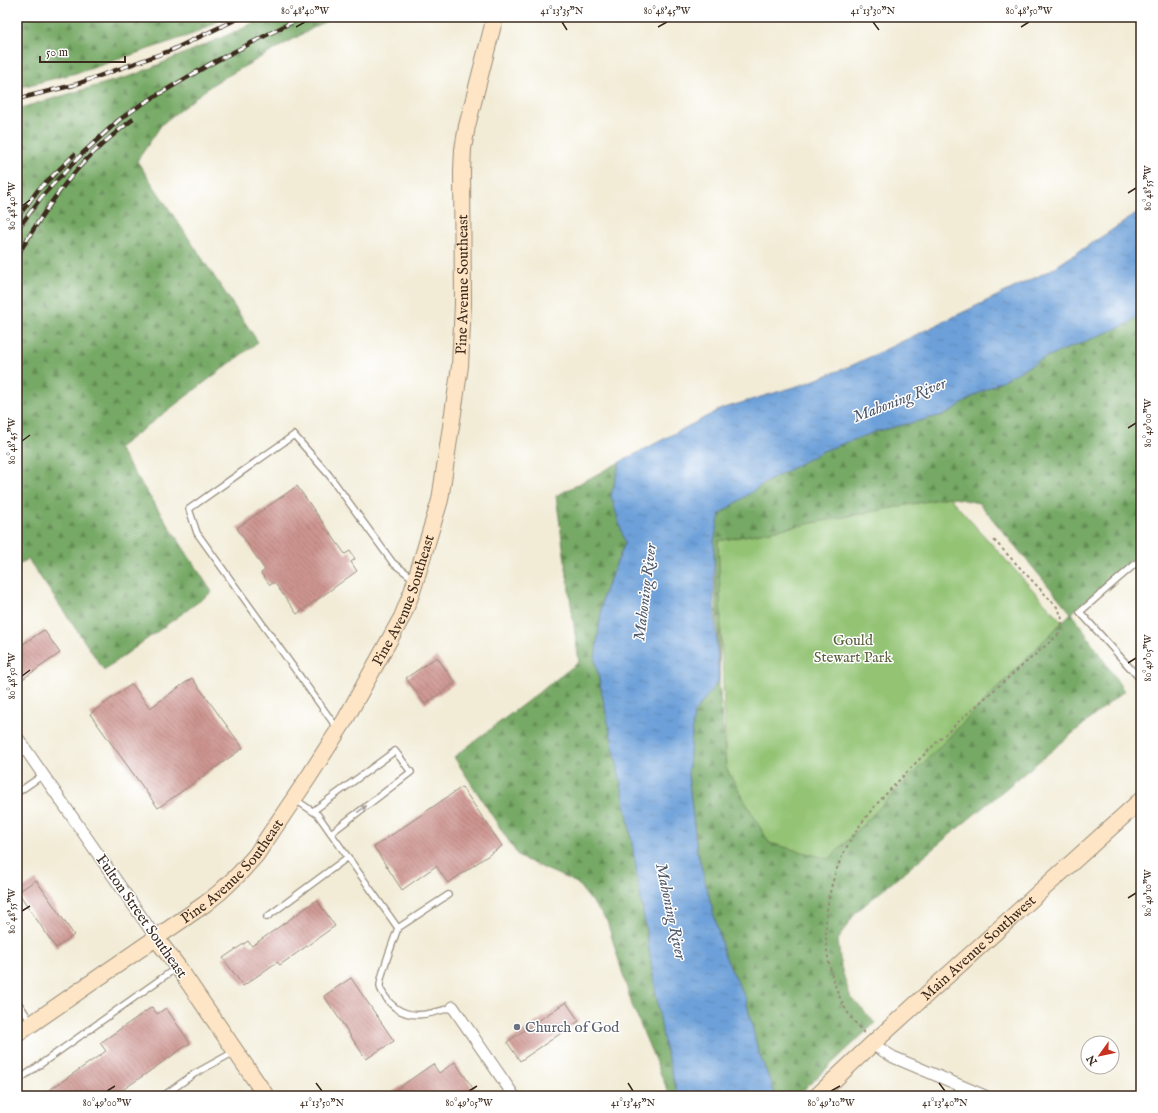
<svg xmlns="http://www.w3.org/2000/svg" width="1158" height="1113" font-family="'IM FELL English',serif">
<defs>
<pattern id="forest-firs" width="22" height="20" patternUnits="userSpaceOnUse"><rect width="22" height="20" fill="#76a965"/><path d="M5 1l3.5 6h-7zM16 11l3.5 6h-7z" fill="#628a53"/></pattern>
<pattern id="water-ripples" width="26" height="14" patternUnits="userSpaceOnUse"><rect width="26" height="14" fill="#6da0d9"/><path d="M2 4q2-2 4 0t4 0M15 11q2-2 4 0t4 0" fill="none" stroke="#5b83af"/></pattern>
<pattern id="building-back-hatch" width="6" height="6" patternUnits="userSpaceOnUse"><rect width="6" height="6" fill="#cd9490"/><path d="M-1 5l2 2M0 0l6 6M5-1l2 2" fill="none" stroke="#a87975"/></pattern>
</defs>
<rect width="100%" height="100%" fill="#fff"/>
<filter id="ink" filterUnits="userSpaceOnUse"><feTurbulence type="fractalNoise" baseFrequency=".025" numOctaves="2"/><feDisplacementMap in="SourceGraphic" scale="8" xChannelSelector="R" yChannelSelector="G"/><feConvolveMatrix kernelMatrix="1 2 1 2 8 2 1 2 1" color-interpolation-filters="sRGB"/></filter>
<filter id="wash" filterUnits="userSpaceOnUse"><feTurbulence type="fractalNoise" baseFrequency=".012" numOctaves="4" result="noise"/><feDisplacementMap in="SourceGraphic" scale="16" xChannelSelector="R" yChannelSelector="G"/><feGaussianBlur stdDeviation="0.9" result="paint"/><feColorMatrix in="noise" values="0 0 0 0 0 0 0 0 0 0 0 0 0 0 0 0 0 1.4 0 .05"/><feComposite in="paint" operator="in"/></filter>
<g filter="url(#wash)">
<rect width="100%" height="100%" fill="#f2ecd7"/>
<polygon fill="#93c373" stroke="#677648" points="949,497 1063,623 829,860 769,843 726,768 718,541"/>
<g fill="url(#forest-firs)" stroke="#586a42" fill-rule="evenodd">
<polygon points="17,17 226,17 196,33 84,71 17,88"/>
<polygon points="262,17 333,17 213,84 162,124 137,161 258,342 118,448 212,592 104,670 28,559 17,566 17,109 134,75 244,28"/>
<path d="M1141 313V551L1072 613 1124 691 855 913 838 940 841 967 850 996 875 1023 797 1096H776L758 1051 746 1000 724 954 697 850 688 775 694 713 719 680 714 541 720 514 763 484 823 451 878 431 947 414 972 397 1044 358 1127 324ZM949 497 979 503 1071 613 829 859 769 843 726 768 719 680 721 616 718 541Z"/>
<polygon points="620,462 612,492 625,542 603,596 595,660 627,812 664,1043 678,1096 670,1096 632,1005 607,921 577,883 519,857 454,757 579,662 556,496"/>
</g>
<polygon fill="url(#water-ripples)" stroke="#54657c" points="1141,211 1141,313 1128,324 1044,358 972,397 947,414 878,431 823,451 763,484 720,514 714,541 714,602 719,680 694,713 688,775 697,850 724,954 746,1000 758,1051 776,1096 678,1096 664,1043 627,812 595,660 603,596 625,543 611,496 620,462 721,409 807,383 853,365 1049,271"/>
<g id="blocks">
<g fill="url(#building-back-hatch)">
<polygon points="297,486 345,554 350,551 355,559 351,562 357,571 297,614 274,582 270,585 261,573 265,570 237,528"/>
<polygon points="44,630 60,653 17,683 17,648"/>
<polygon points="437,657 455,683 425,704 406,678"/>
<polygon points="192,678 243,748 158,808 90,714 132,684 150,708"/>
<polygon points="462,787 502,846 448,883 436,866 402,890 374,847"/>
<polygon points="36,880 74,935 56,948 18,892"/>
<polygon points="317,900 335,926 280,965 277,962 243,986 223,958 248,941 252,946"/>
<polygon points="351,978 394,1041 366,1059 324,996"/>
<polygon points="566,1002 579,1021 520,1061 507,1042"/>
<polygon points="152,1007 157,1014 166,1008 190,1043 114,1096 41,1096 106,1051 100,1043"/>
<polygon points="455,1062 474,1090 465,1096 387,1096 433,1064 439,1073"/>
</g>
</g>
</g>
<g filter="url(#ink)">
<use href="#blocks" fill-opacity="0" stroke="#968b7a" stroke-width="1"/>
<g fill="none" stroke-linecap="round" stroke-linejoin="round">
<g stroke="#968b7a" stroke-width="8">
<g id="lane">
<polyline points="1141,559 1080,612 1141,680"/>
<polyline points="337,728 197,533 189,509 294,435 329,475 393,563 414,579"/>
<polyline points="17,793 43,775"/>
<path d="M296 800 318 815 398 928C394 939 379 978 380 987 381 992 387 999 390 1003 408 1022 431 1014 453 1007"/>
<polyline points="313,811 395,751 411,772 331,833"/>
<polyline points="267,917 348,857"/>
<polyline points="398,928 448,895"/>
<polyline points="17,1001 31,1022"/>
<polyline points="17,1081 176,968"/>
<polyline points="163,1096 194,1074 234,1052"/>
</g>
</g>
<g stroke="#968b7a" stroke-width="13">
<g id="street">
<polyline points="17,737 156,938"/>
<polyline points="453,1007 514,1096"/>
<polyline points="872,1044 893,1057 985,1096"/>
</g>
</g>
<g stroke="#968b7a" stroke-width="18">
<g id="secondary">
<polyline points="156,938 178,967 266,1096"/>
<path id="s1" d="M17 1034 205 904 220 892 239 874 256 855 308 778 345 720 402 617 412 592 440 500 460 366 463 304 462 171 463 149 467 126 495 17"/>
<path id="s2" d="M817 1096 872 1044 1141 800"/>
</g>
</g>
<path stroke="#968b7a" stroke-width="2" stroke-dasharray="3 3" stroke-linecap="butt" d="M864 1033C857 1025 849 1016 844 1006 817 954 821 891 850 841 865 814 887 793 908 771 955 722 1007 679 1058 635 1064 625 1063 617 1057 607L992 538"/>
<use href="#lane" stroke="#fff" stroke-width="5.5"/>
<use href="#street" stroke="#fff" stroke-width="11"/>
<use href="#secondary" stroke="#fee5c5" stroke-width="16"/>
<g stroke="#3b2a1e" stroke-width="4.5">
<g id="rail">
<polyline points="17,99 74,85 172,50 241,17"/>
<polyline points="17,218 38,190 74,155"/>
<polyline points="17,230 43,195 83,153 119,120 139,106 210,64 302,17"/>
<path d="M17 256C37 223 57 191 83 163 98 147 115 133 132 120"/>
</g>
</g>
<use href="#rail" stroke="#fff" stroke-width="3" stroke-dasharray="9" stroke-linecap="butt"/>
</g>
<defs><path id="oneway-solid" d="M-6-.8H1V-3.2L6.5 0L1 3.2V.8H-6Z"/></defs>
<use fill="#a79f9a" href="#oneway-solid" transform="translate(362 809) rotate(-37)"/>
</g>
<path fill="none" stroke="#3b2a1e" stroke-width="1.5" d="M562 22 567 30M873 22 879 30M296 27 305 22M658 27 667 22M1021 27 1029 22M1128 193 1136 188M22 206 30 200M1128 428 1136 423M22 441 30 435M1128 663 1136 658M22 676 30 670M1128 898 1136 893M22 911 30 906M316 1083 322 1091M628 1083 633 1091M939 1083 945 1091M107 1091 115 1086M469 1091 477 1086M831 1091 840 1086"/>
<circle fill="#6b7280" stroke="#fff" stroke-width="1.5" cx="517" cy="1027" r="4"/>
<g text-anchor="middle" stroke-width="3" stroke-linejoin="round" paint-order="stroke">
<g font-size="15" fill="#3b2a1e" stroke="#fff">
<text dy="5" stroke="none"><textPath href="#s1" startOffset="919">Pine Avenue Southeast</textPath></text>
<text dy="5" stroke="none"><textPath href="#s1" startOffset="595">Pine Avenue Southeast</textPath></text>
<text dy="5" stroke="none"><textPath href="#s1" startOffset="271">Pine Avenue Southeast</textPath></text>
<text transform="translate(142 916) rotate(55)" y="5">Fulton Street Southeast</text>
<text dy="5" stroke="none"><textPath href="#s2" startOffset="219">Main Avenue Southwest</textPath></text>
</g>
<g font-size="15" fill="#5a603c" stroke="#fff">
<text x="853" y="645">Gould<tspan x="853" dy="17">Stewart Park</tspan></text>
</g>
<g font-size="15" fill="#5b616d" stroke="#fff" text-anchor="start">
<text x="525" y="1032">Church of God</text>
</g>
<g font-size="16" font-style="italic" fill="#4f5969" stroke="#fff">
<text transform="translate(899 399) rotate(-21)" y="6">Mahoning River</text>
<text transform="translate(644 592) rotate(-83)" y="6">Mahoning River</text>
<text transform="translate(672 911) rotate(78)" y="6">Mahoning River</text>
</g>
</g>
<rect width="1158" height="1113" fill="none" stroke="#fff" stroke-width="44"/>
<g transform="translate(1100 1055) rotate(237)"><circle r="19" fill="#ffffff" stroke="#b1aaa5"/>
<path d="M0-3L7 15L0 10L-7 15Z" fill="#c8321e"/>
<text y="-6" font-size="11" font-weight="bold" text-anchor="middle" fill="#3b2a1e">N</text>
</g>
<path d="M40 56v6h85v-6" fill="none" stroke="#3b2a1e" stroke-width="2"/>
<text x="46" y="56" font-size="12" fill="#3b2a1e" stroke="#ffffff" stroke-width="3" paint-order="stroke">50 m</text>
<rect x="22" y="22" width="1114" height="1069" fill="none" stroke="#3b2a1e" stroke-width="1.5"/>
<g font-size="10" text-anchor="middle" fill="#3b2a1e">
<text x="305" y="14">80°48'40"W</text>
<text x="562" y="14">41°13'35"N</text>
<text x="667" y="14">80°48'45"W</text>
<text x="873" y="14">41°13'30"N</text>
<text x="1029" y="14">80°48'50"W</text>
<text transform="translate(1147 188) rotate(-90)" y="4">80°48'55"W</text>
<text transform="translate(11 206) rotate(-90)" y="4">80°48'40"W</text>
<text transform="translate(1147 423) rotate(-90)" y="4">80°49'00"W</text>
<text transform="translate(11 441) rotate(-90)" y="4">80°48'45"W</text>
<text transform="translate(1147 658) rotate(-90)" y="4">80°49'05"W</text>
<text transform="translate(11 676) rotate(-90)" y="4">80°48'50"W</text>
<text transform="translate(1147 893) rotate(-90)" y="4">80°49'10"W</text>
<text transform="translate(11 911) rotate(-90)" y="4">80°48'55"W</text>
<text x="107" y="1106">80°49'00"W</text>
<text x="322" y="1106">41°13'50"N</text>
<text x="469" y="1106">80°49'05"W</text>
<text x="633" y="1106">41°13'45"N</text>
<text x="831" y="1106">80°49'10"W</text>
<text x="945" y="1106">41°13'40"N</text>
</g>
</svg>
